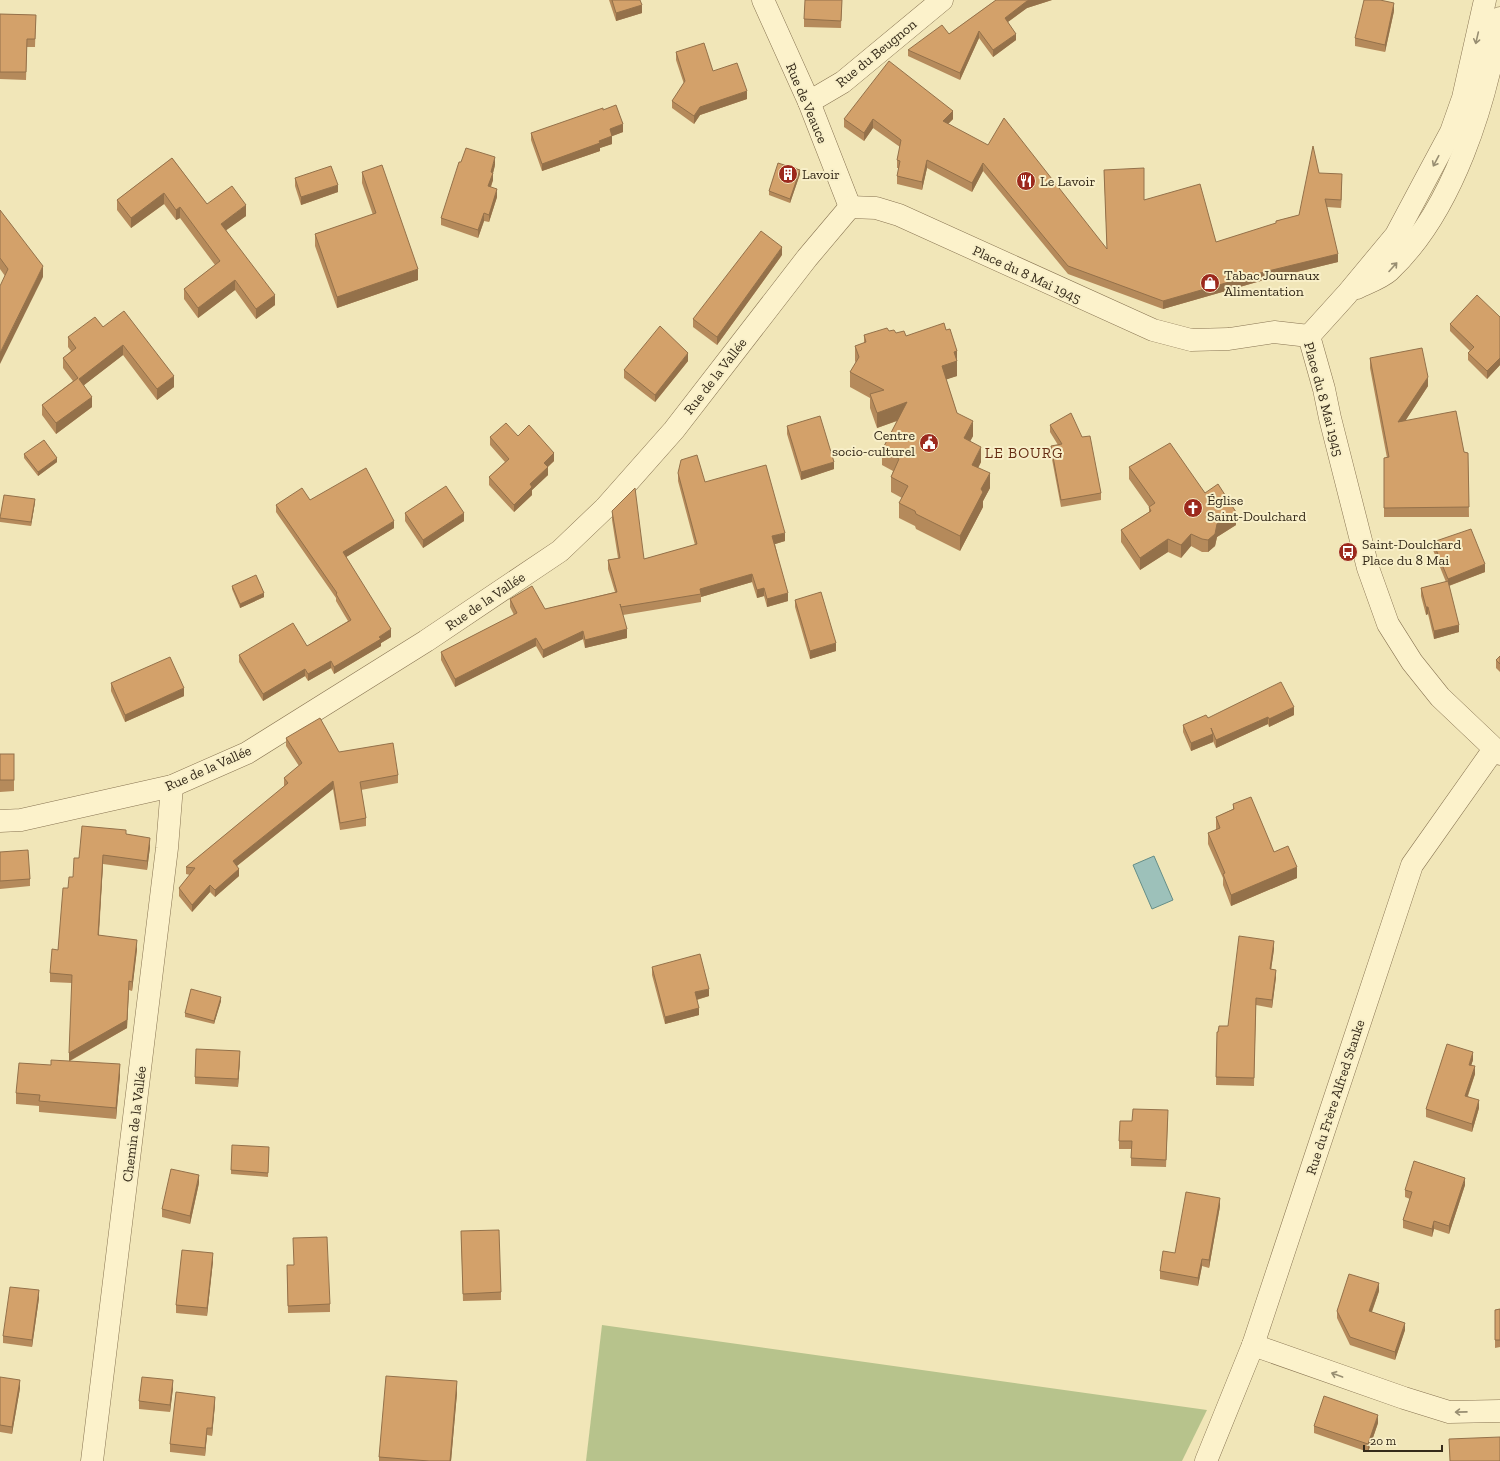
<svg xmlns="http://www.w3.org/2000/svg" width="1500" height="1461" font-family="'Zilla Slab',serif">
<rect width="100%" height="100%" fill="#f1e6b8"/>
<polygon fill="#b7c38c" points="602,1325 1207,1410 1182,1461 586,1461"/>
<polygon fill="#9dc1ba" stroke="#658e88" points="1154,856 1173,900 1152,909 1133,865"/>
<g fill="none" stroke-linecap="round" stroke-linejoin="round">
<g stroke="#887452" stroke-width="23">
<g id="minor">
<polyline points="763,0 809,102 850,207"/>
<polyline points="809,102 843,82 942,0"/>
<polyline points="850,207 876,208 899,215 1153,330 1191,340 1229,339 1274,332 1309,336"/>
<path d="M1357 288C1367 283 1381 278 1389 271 1453 211 1486 103 1500 18"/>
<polyline points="1309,336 1324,389 1330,418 1368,568 1388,624 1412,662 1440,697 1500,754"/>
<polyline points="1309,336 1347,294 1396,235 1429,173 1451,132 1463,98 1485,0"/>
<polyline points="0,821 21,820 172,786 247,753 426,641 560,551 605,508 674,430 807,258 850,207"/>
<polyline points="1253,1345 1404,1398 1449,1412 1500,1411"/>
<polyline points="92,1461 167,848 172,786"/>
<polyline points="1206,1461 1253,1345 1412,865 1494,749"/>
</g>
</g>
<use href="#minor" stroke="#fcf2cb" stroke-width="22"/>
</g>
<g fill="#b58a5b">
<polygon points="609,0 640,0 642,13 616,21"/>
<polygon points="842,0 841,28 804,27 804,19"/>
<polygon points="996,0 1052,0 1027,8 1008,22 1016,40 993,57 979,38 960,80 908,56 908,50 949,34"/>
<polygon points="1394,11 1385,52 1355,46 1355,38"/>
<polygon points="0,14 36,15 35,47 27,47 26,80 0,79"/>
<polygon points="676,52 713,71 747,99 700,115 694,124 672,108 672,101 684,84 676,60"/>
<polygon points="603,110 623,132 612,136 612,144 600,148 600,151 542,171 531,140 531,133"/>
<polygon points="844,119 953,119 948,124 1107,249 1104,170 1144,200 1216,242 1276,224 1276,221 1299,215 1319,173 1342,182 1341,208 1327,207 1338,262 1264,280 1163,309 1068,274 983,171 972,192 927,168 922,190 897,184 897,176 899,168 897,168 897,160 900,147 873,128 864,141 844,127"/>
<polygon points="172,158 207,204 246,216 226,230 275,305 256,319 235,290 198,318 184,299 184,289 215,265 180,218 176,220 164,204 131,228 117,210 117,200"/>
<polygon points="495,165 493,173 493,180 491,187 497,197 489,222 484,221 478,238 441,225 441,218"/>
<polygon points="362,172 418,280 337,308 315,246 315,234 373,215 362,183"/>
<polygon points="800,174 790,203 769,195 769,191"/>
<polygon points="295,178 338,192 301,205 295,186"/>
<polygon points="0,210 43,277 5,276 0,269"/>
<polygon points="782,255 717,345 693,327 693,319"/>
<polygon points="1500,317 1500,365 1487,379 1468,360 1468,353 1470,351 1450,331 1450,324"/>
<polygon points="103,327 174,387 157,400 123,355 84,385 92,407 56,434 42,415 42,405 73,381 63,368 63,358 71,351 68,347 68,337"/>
<polygon points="946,330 957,351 957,376 946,379 957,413 973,436 970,441 981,462 978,468 990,488 983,501 983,507 960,551 916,529 915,526 899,518 899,503 902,498 891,492 891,477 893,471 882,465 882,450 897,421 877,428 870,408 870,398 850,387 850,372 856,363 855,361 855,346 864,343 864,335 889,331 906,336"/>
<polygon points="1370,358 1428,386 1405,421 1464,452 1468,453 1469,517 1384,517 1384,458 1387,458 1370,368"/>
<polygon points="688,361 655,402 624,378 624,370"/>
<polygon points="1050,425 1101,493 1101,500 1061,507 1051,454 1051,446 1058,445 1050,432"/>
<polygon points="787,426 834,469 801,480 787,434"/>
<polygon points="518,436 554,461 548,467 548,475 532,490 532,495 514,512 489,485 489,477 505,462 490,445 490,437"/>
<polygon points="24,454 57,462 38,476 24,458"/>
<polygon points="1129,467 1205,493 1236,525 1217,537 1215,546 1208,552 1202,552 1191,546 1181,558 1168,552 1140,570 1121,542 1121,530 1149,512 1149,507 1129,479"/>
<polygon points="678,473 705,482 785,541 775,544 788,601 767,607 764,596 757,598 752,582 701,597 701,602 623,615 627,638 585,648 583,639 543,658 536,646 455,687 441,660 441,652 514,615 510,607 510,599 545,609 615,592 608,569 608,560 618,558 612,520 612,511 644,559 695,545 678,481"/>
<polygon points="310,500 394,528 346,557 391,637 381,643 381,646 334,674 331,668 308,681 305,676 263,701 239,662 239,655 307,646 348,621 336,601 336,598 276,512 276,505"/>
<polygon points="35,502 31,526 0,522 0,518"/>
<polygon points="405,513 464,521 423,548 405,521"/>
<polygon points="1433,542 1485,572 1449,586 1459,632 1434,639 1428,614 1426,615 1421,596 1421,588 1446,582 1433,550"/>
<polygon points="232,586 264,597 240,608 232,589"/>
<polygon points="795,600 836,651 810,659 795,607"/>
<polygon points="1500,656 1500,672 1496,668 1496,660"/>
<polygon points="111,683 184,696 125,722 111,691"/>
<polygon points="1294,715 1269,727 1268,724 1216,748 1213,741 1213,742 1191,751 1183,732 1183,725 1208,718"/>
<polygon points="286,738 339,752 398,775 398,783 361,790 366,818 366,826 340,830 333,789 237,866 239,876 215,897 210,892 192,912 179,896 179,888 190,875 186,874 186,867 284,787 284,778 299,766 286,746"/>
<polygon points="0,754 14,754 14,791 0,792"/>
<polygon points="1233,804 1297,878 1231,906 1223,885 1223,878 1208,844 1208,833 1216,830 1216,817 1233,809"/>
<polygon points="126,834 150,847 147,870 103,864 99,935 137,949 132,991 129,990 127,1028 70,1061 120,1075 116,1119 39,1112 39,1106 16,1104 16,1093 51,1065 69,1061 72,983 50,982 50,973 58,950 73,877 79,858"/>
<polygon points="0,852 30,879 30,886 0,889"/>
<polygon points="1274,949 1271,969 1276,977 1272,1008 1256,1005 1254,1086 1216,1085 1217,1032 1218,1032 1228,1026"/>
<polygon points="652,967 709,996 697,1000 699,1015 665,1024 652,975"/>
<polygon points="221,1001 214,1024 185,1017 185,1013"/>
<polygon points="240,1059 238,1087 195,1084 195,1077"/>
<polygon points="1473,1060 1471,1065 1475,1074 1468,1096 1479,1108 1472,1132 1426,1117 1426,1109"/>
<polygon points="1168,1118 1166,1167 1131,1166 1131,1149 1119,1149 1119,1141 1132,1121"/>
<polygon points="269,1147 268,1177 231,1174 231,1170"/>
<polygon points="199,1183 190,1224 162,1217 162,1209"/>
<polygon points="1465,1185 1449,1234 1434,1229 1432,1237 1403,1228 1403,1220 1410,1199 1405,1197 1405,1190"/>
<polygon points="1220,1206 1209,1268 1202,1266 1198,1286 1160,1279 1160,1271 1175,1253"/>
<polygon points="461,1231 501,1292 501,1300 463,1301"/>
<polygon points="213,1261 207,1316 176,1313 176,1305"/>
<polygon points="293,1265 330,1304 330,1312 288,1313 287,1273"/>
<polygon points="1379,1291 1372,1312 1405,1330 1395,1360 1350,1345 1337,1318 1337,1311"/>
<polygon points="39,1298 32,1347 3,1343 3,1336"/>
<polygon points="1500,1309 1500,1347 1495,1348 1495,1310"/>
<polygon points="0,1377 20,1388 12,1434 0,1432"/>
<polygon points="173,1388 170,1412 139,1409 139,1401"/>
<polygon points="457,1393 451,1461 379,1461 379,1457"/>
<polygon points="215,1404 212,1436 207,1435 205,1456 170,1452 170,1444"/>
<polygon points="1378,1423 1368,1452 1314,1433 1314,1426"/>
</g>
<g fill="#94714a">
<polygon points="1031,0 1052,0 1027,8 1005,24 1005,18 1027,1"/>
<polygon points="1394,3 1394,11 1385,52 1385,45"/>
<polygon points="642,5 642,13 616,21 616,13"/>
<polygon points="979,31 979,38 960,80 960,73"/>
<polygon points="1016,34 1016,40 993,57 993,50"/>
<polygon points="747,91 747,99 700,115 694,124 694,116 700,107"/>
<polygon points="953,111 953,119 943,129 943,121"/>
<polygon points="873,119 873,128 864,141 864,133"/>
<polygon points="623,124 623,132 610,137 610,129"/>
<polygon points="612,136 612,144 600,148 600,151 542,171 542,164 599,141"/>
<polygon points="495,157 495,165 493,173 493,180 488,194 488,186 491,172"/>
<polygon points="927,160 927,168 922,190 922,182"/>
<polygon points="983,163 983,171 972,192 972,183"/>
<polygon points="800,170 800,174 790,203 790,199"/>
<polygon points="1342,174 1342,182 1341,208 1341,200"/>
<polygon points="338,185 338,192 301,205 301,197"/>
<polygon points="497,189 497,197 489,222 489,215"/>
<polygon points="164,193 164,204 131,228 131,218"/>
<polygon points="246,205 246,216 221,234 221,224"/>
<polygon points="180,207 180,218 176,220 176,210"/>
<polygon points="484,213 484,221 478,238 478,230"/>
<polygon points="782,247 782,255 717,345 717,337"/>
<polygon points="1338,254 1338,262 1264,280 1163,309 1163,301 1264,272"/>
<polygon points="43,266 43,277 0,364 0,353"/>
<polygon points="418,269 418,280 337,308 337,297"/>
<polygon points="235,280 235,290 198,318 198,308"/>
<polygon points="275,295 275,305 256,319 256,309"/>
<polygon points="123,345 123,355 79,389 79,379"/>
<polygon points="957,351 957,376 942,381 942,366 954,352"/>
<polygon points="688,353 688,361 655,402 655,395"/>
<polygon points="1500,358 1500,365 1487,379 1487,371"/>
<polygon points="174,376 174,387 157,400 157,389"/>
<polygon points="1428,377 1428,386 1398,432 1398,422"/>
<polygon points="92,397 92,407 56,434 56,423"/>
<polygon points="907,402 907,417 877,428 877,413"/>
<polygon points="973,421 973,436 964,453 964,438"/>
<polygon points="981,447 981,462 972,480 972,465"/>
<polygon points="554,453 554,461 544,470 544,463"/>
<polygon points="57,458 57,462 38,476 38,472"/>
<polygon points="834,462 834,469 801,480 801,472"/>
<polygon points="548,467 548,475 532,490 532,495 514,512 514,505 530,484"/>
<polygon points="990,473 990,488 983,501 983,507 960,551 960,536 981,489"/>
<polygon points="35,499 35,502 31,526 31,522"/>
<polygon points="1236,512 1236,525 1217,537 1215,546 1208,552 1208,540 1217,524"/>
<polygon points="464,513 464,521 423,548 423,540"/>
<polygon points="394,521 394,528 343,559 343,552"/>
<polygon points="785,533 785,541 772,545 772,536"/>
<polygon points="1191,534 1191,546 1181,558 1181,545"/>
<polygon points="1168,539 1168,552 1140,570 1140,558"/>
<polygon points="1485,564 1485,572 1448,586 1448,579"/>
<polygon points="752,574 752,582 701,597 701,594 700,589"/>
<polygon points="764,588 764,596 757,598 757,590"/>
<polygon points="264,593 264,597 240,608 240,604"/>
<polygon points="788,593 788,601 767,607 767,599"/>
<polygon points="1426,607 1428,607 1428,614 1426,615"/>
<polygon points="1459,625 1459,632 1434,639 1434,631"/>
<polygon points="391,629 391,637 381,643 381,646 334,674 334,667"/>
<polygon points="627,629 627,638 585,648 585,640"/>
<polygon points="583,631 583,639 543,658 543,650"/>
<polygon points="536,638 536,646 455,687 455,679"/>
<polygon points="836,643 836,651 810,659 810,651"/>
<polygon points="331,661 331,668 308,681 308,674"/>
<polygon points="305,669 305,676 263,701 263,694"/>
<polygon points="184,688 184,696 125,722 125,715"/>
<polygon points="1294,707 1294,715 1269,727 1269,719"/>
<polygon points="1268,717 1268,724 1216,748 1216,740"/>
<polygon points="1213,734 1213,742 1191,751 1191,743"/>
<polygon points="333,781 333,789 233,869 233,861"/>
<polygon points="150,838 150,847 147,870 147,861"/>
<polygon points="103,855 103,864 98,944 98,935"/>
<polygon points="1297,867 1297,878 1231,906 1231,895"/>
<polygon points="239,869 239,876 215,897 215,890"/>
<polygon points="210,885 210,892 192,912 192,905"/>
<polygon points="137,940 137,949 132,991 132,982"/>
<polygon points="1274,941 1274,949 1270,977 1270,969"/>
<polygon points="1276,970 1276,977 1272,1008 1272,1000"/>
<polygon points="129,981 127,1028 69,1061 69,1053"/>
<polygon points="709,989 709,996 695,1000 695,992"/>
<polygon points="221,997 221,1001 214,1024 214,1021"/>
<polygon points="699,1008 699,1015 665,1024 665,1017"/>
<polygon points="240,1051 240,1059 238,1087 238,1079"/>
<polygon points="1473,1052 1473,1060 1469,1072 1469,1065"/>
<polygon points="120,1064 120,1075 116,1119 116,1108"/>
<polygon points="1475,1066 1475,1074 1465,1103 1465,1096"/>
<polygon points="1479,1100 1479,1108 1472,1132 1472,1124"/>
<polygon points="199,1175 199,1183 190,1224 190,1216"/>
<polygon points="1465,1178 1465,1185 1449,1234 1449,1226"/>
<polygon points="1220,1198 1220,1206 1209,1268 1209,1260"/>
<polygon points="1434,1221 1434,1229 1432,1237 1432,1229"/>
<polygon points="213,1253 213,1261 207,1316 207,1308"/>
<polygon points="1202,1259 1202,1266 1198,1286 1198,1278"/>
<polygon points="1379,1283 1379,1291 1369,1319 1369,1311"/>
<polygon points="39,1290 39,1298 32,1347 32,1340"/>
<polygon points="1405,1323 1405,1330 1395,1360 1395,1352"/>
<polygon points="20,1380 20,1388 12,1434 12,1427"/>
<polygon points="173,1380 173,1388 170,1412 170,1405"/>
<polygon points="457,1381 457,1393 451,1461 450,1461"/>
<polygon points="215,1397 215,1404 212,1436 212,1428"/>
<polygon points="1378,1415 1378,1423 1368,1452 1368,1444"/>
<polygon points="207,1428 207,1435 205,1456 205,1448"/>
</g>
<g fill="#d3a16a" stroke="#94714a">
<polygon points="612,0 640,0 642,5 616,13"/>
<polygon points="805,0 842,0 841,21 804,19"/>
<polygon points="996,0 1031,0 1027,1 1005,18 1016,34 993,50 979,31 960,73 908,50 942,25 949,34"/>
<polygon points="1364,0 1380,0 1394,3 1385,45 1355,38"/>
<polygon points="0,14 36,15 35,39 27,39 26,72 0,72"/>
<polygon points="704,43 713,71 737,63 747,91 700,107 694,116 672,101 685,81 676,52"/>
<polygon points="889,61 953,111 943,121 988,145 1004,118 1107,249 1104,170 1144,168 1144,200 1200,184 1216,242 1276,223 1276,221 1299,215 1313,146 1319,173 1342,174 1341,200 1325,199 1338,254 1264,272 1163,301 1068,266 983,163 972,183 927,160 922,182 897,176 900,161 897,160 901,140 873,119 864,133 844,119"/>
<polygon points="616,105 623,124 610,129 612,136 599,141 600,143 542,164 531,133 603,108 603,110"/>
<polygon points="466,148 495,157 491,172 493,173 488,186 497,189 489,215 484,213 478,230 441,218 459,162 461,162"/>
<polygon points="172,158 207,204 232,186 246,205 221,224 275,295 256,309 235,280 198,308 184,289 220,261 180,207 176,210 164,193 131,218 117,200"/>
<polygon points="778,163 800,170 790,199 769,191"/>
<polygon points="382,165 418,269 337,297 315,234 376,213 362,172"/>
<polygon points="331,166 338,185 301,197 295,178"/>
<polygon points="0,210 43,266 0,353 0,286 8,269 0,258"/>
<polygon points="761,231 782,247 717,337 693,319"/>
<polygon points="1477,295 1500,317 1500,358 1487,371 1468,353 1474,347 1450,324"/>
<polygon points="124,311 174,376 157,389 123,345 79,379 92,397 56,423 42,405 78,378 63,358 76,348 68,337 95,317 103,327"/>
<polygon points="944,323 946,330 950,329 957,351 954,352 957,361 942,366 957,413 973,421 964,438 981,447 972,465 990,473 981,489 983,492 960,536 916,514 915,511 899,503 908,486 891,477 899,459 882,450 907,402 877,413 870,394 884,390 850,372 859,357 855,346 866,342 864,335 887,328 889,331 894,330 896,333 904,331 906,336"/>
<polygon points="660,326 688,353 655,395 624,370"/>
<polygon points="1422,348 1428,377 1398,422 1456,411 1464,452 1468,453 1469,507 1384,508 1384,458 1389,457 1370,358"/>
<polygon points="1071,413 1082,437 1090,436 1101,493 1061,500 1051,446 1062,444 1050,425"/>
<polygon points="820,416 834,462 801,472 787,426"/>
<polygon points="506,423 518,436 529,425 554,453 544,463 548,467 530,484 532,487 514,505 489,477 509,459 490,437"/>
<polygon points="44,440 57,458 38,472 24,454"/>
<polygon points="1170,443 1205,493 1218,484 1236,512 1217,524 1215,534 1208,540 1202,539 1191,534 1181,545 1168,539 1140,558 1121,530 1151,511 1149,507 1155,503 1129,467"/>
<polygon points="697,455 705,482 766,465 785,533 772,536 788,593 767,599 764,588 757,590 752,574 700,589 701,594 621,607 620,604 627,629 585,640 583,631 543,650 536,638 455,679 441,652 517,613 510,599 532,586 545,609 617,592 608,560 620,558 612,511 635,488 644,559 697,544 678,473 681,460"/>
<polygon points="366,468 394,521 343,552 391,629 379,637 381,639 334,667 331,661 308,674 305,669 263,694 239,655 293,623 307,646 351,620 336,594 337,593 276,505 302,488 310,500"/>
<polygon points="446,486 464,513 423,540 405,513"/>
<polygon points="4,495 35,499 31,522 0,518"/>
<polygon points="1471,529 1485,564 1448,579 1433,542"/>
<polygon points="256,575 264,593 240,604 232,586"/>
<polygon points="1448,581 1459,625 1434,631 1428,607 1426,607 1421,588"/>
<polygon points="821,592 836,643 810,651 795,600"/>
<polygon points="1500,656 1500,664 1496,660"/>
<polygon points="170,657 184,688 125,715 111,683"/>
<polygon points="1281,682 1294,707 1269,719 1268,717 1216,740 1211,728 1213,734 1191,743 1183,725 1206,715 1208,718"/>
<polygon points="320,718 339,752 393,743 398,775 360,782 366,818 340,823 333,781 233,861 239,869 215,890 210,885 192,905 179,888 195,868 186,867 288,783 284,778 302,763 286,738"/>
<rect x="0" y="754" width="14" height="26"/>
<polygon points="1251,797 1274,852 1288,846 1297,867 1231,895 1223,874 1225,873 1208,833 1220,828 1216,817 1234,809 1233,804"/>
<polygon points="82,826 126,830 126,834 150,838 147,861 103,855 98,935 137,940 132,982 129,981 127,1020 69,1053 72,975 50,973 52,949 58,950 63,888 68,888 69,877 73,877 74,858 79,858"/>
<polygon points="28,850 30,879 0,881 0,852"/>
<polygon points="1239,936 1274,941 1270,969 1276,970 1272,1000 1256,998 1254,1078 1216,1077 1217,1032 1218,1032 1219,1026 1228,1026"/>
<polygon points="700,954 709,989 695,992 699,1008 665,1017 652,967"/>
<polygon points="191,989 221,997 214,1021 185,1013"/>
<polygon points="1447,1044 1473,1052 1469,1065 1475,1066 1465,1096 1479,1100 1472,1124 1426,1109"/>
<polygon points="196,1049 240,1051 238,1079 195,1077"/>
<polygon points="51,1060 120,1064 116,1108 39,1101 40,1095 16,1093 19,1063 51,1065"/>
<polygon points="1133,1109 1168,1110 1166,1160 1131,1158 1132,1141 1119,1141 1120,1121 1132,1121"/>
<polygon points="232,1145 269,1147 268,1173 231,1170"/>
<polygon points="1414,1161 1465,1178 1449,1226 1434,1221 1432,1229 1403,1220 1412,1192 1405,1190"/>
<polygon points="171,1169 199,1175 190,1216 162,1209"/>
<polygon points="1186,1192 1220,1198 1209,1260 1202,1259 1198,1278 1160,1271 1163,1251 1175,1253"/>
<polygon points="499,1230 501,1292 463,1294 461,1231"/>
<polygon points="327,1237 330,1304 288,1306 287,1265 294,1265 293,1238"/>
<polygon points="182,1250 213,1253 207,1308 176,1305"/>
<polygon points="1349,1274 1379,1283 1369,1311 1405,1323 1395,1352 1350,1337 1337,1311"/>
<polygon points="10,1287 39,1290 32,1340 3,1336"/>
<polygon points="1500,1309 1500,1340 1495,1340 1495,1310"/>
<polygon points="386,1376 457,1381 450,1461 429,1461 379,1457"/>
<polygon points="0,1377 20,1380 12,1427 0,1425"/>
<polygon points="142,1377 173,1380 170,1405 139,1401"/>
<polygon points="176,1392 215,1397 212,1428 207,1428 205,1448 170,1444"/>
<polygon points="1324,1396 1378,1415 1368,1444 1314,1426"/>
<polygon points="1500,1437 1500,1461 1450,1461 1449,1439"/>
</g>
<defs><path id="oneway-shaft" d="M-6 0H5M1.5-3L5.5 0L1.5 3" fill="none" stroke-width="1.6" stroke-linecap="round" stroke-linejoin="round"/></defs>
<g stroke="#988e72">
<use href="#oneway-shaft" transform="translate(1477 38) rotate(103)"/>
<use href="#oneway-shaft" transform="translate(1436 161) rotate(118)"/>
<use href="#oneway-shaft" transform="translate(1393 267) rotate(-48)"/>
<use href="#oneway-shaft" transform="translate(1337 1375) rotate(-160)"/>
<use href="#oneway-shaft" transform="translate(1461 1412) rotate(179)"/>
</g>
<defs>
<g id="building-disc" transform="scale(1)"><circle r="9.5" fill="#9c291d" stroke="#f8efc8"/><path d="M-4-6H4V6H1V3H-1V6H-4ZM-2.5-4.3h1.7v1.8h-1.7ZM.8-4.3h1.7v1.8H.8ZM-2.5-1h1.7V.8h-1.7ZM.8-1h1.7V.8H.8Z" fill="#fff"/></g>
<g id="restaurant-disc" transform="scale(1)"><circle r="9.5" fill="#9c291d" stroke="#f8efc8"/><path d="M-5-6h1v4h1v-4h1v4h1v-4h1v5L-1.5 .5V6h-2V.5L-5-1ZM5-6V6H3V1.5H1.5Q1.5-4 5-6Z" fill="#fff"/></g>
<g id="shop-disc" transform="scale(1)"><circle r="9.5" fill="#9c291d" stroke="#f8efc8"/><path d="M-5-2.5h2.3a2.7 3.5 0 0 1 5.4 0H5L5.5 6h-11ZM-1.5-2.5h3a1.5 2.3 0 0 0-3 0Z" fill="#fff"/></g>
<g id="civic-disc" transform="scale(1)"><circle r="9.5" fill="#9c291d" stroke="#f8efc8"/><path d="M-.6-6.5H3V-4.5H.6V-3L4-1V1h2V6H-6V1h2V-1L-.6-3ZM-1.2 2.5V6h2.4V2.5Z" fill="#fff"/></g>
<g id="church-disc" transform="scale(1)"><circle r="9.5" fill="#9c291d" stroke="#f8efc8"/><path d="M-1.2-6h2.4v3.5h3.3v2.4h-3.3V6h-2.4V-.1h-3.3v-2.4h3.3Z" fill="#fff"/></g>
<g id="bus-disc" transform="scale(1)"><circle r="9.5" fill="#9c291d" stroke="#f8efc8"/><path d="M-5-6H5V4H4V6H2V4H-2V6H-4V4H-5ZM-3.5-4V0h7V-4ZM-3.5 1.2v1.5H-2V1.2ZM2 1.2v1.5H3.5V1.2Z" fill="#fff"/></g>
</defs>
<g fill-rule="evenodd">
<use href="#building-disc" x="788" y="174"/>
<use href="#restaurant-disc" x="1026" y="181"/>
<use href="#shop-disc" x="1210" y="283"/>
<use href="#civic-disc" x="929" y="443"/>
<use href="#church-disc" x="1193" y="508"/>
<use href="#bus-disc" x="1348" y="552"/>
</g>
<g text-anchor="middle" stroke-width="4" stroke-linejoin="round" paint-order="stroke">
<g font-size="14" fill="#352a19" stroke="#f8efc8">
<text transform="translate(876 53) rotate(-39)" y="5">Rue du Beugnon</text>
<text transform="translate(807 103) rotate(67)" y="5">Rue de Veauce</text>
<text transform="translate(1027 274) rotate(25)" y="5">Place du 8 Mai 1945</text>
<text transform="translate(715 376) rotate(-52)" y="5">Rue de la Vallée</text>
<text transform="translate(1324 399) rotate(75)" y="5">Place du 8 Mai 1945</text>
<text transform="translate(485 601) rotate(-34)" y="5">Rue de la Vallée</text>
<text transform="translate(208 768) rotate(-24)" y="5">Rue de la Vallée</text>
<text transform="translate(1335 1097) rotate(-72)" y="5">Rue du Frère Alfred Stanke</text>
<text transform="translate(134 1124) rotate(-83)" y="5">Chemin de la Vallée</text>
</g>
<g font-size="14" fill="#352a19" stroke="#f8efc8" text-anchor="start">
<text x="802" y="179">Lavoir</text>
<text x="1040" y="186">Le Lavoir</text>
<text x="1224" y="280">Tabac Journaux<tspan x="1224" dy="16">Alimentation</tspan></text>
<text x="915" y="440" text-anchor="end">Centre<tspan x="915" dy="16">socio-culturel</tspan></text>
<text x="1207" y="505">Église<tspan x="1207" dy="16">Saint-Doulchard</tspan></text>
<text x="1362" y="549">Saint-Doulchard<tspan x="1362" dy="16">Place du 8 Mai</tspan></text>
</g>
<g font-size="15" letter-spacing="1" fill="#662e14" stroke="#f8efc8">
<text x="1024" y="458">LE BOURG</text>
</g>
</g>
<path d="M1364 1445v6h78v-6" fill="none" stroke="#352a19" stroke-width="2"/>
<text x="1370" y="1445" font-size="12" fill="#352a19" stroke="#f8efc8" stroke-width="3" paint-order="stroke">20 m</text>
</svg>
